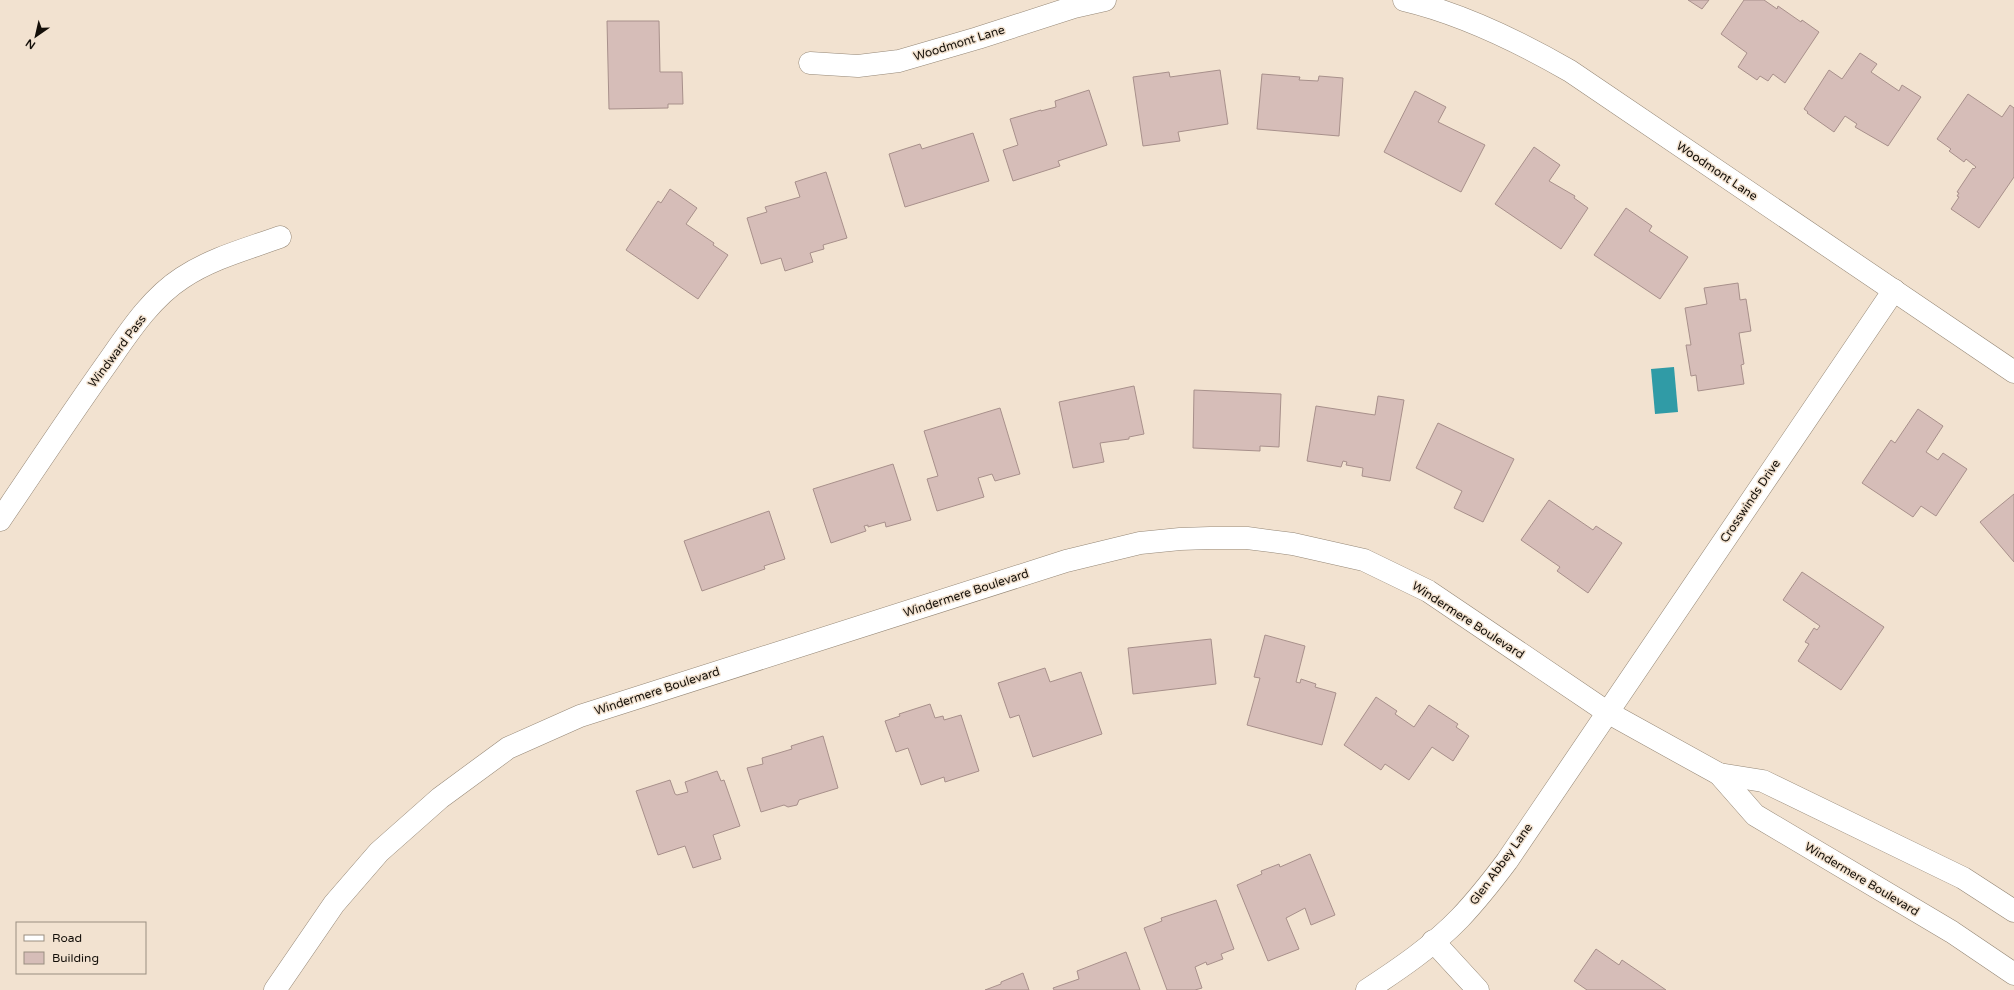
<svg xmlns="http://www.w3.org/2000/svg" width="2014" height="990" font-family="'Varela Round',sans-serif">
<rect width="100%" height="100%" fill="#f2e2d0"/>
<polygon fill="#309ba6" points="1674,367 1678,412 1655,414 1651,369"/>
<g fill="#d6bdb8" stroke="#a8908b">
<polygon points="1688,0 1709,0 1702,9"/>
<polygon points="1744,0 1764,0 1777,9 1778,6 1801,22 1802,20 1819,32 1785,83 1773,74 1768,81 1760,76 1757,80 1738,67 1747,53 1721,34"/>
<polygon points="607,21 659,21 660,72 682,72 683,104 668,104 668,108 609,109"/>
<polygon points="1860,53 1877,64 1871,72 1899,91 1902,85 1921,97 1888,146 1855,127 1857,124 1845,116 1834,132 1807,113 1808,112 1804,109 1829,70 1842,79"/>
<polygon points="1220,70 1228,124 1178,132 1180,141 1143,146 1133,77 1169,72 1170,77"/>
<polygon points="1262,74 1300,77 1299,80 1318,81 1319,76 1343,78 1339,136 1257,129"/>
<polygon points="1089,90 1107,145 1058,161 1060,166 1013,181 1003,150 1018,145 1010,119 1041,110 1041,111 1056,107 1055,101"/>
<polygon points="1415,91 1446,107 1438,122 1485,145 1461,192 1384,152"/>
<polygon points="1968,94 2002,117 2010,105 2014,108 2014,177 1979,228 1951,209 1959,197 1957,196 1959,193 1957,192 1973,168 1974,169 1976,167 1966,159 1964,162 1949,151 1951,149 1937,139"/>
<polygon points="973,133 989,181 905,207 889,154 920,144 922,149"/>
<polygon points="1534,147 1560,165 1549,181 1575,196 1574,198 1588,208 1561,249 1495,204"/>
<polygon points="826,172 847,238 823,245 824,249 810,253 813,262 785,271 781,258 761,264 747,218 767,212 765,207 800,197 795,182"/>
<polygon points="670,189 697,208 686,224 714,243 713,245 728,255 698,299 626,250 658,201 661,203"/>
<polygon points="1626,208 1652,226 1649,231 1688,257 1660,299 1594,255"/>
<polygon points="1738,283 1740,300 1746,299 1751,331 1739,333 1744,364 1741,365 1744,384 1698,391 1696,375 1691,376 1686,345 1691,345 1685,308 1707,304 1704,288"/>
<polygon points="1134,386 1144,434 1129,437 1129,439 1100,443 1104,462 1073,468 1059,402"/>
<polygon points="1194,390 1281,394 1279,447 1260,446 1260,451 1193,448"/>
<polygon points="1378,396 1404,400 1390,481 1362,476 1363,468 1346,465 1347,462 1343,461 1341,467 1307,461 1316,406 1375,415"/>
<polygon points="1000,408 1020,474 995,481 992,474 978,478 984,497 937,511 927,479 938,476 924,431"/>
<polygon points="1918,409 1943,426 1926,452 1938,460 1943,453 1967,469 1936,516 1921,506 1913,517 1862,483 1891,440 1895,443"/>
<polygon points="1438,423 1514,459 1483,522 1454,508 1462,491 1416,468"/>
<polygon points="893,464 911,520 886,527 885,522 868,527 868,525 864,526 866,531 831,543 813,489"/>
<polygon points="2014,494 2014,562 1980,522"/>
<polygon points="1549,500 1593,530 1596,526 1622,543 1588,593 1557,571 1560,567 1521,540"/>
<polygon points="769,511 785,559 764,566 765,569 702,591 684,541"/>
<polygon points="1802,572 1884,627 1841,690 1798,661 1809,644 1805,642 1814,628 1817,630 1820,626 1783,600"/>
<polygon points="1265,635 1305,646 1296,682 1300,683 1301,679 1316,684 1315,687 1336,693 1322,745 1247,725 1260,678 1254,677"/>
<polygon points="1211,639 1216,684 1133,694 1128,648"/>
<polygon points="1045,668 1050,682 1081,672 1102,734 1033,757 1019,715 1010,718 998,683"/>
<polygon points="1376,697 1397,711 1395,714 1414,727 1429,705 1458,724 1456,727 1469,736 1453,761 1432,747 1409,780 1385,764 1381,770 1344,745"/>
<polygon points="930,704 935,718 943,716 944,720 961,715 979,771 945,782 944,777 921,785 908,748 896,752 885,721 900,716 899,714"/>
<polygon points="823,736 838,788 799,800 797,805 788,807 784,805 761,812 747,768 763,764 762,758 792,749 791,746"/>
<polygon points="717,771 721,781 724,780 740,826 713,835 721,859 693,868 685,846 658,855 636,791 670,780 675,794 677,795 688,792 685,782"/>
<polygon points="1310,854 1335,915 1311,925 1305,908 1286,918 1299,949 1268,961 1237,885 1262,874 1261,871 1279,864 1280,867"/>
<polygon points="1216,900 1234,949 1221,954 1223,959 1207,965 1206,962 1195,967 1202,988 1195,990 1167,990 1144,928 1162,921 1161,918"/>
<polygon points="1596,949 1619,965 1622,960 1666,990 1587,990 1574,981"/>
<polygon points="1126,952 1140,990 1054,990 1053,988 1079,979 1077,971"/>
<polygon points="1023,973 1029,990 985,990 1001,984 1001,982"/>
</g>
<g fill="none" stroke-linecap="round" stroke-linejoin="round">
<g stroke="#958776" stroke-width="23">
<g id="minor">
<path d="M1404 0C1463 14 1518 41 1570 71L2014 372"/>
<polyline points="810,63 858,66 899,61 978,38 1074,7 1105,0"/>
<path d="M0 520C36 467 71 414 108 362 129 332 151 298 182 278 212 258 247 249 280 237"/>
<polyline points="1719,774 1755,815 1952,932 2014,974"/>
<polyline points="1433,941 1478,990"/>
<polyline points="275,990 334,904 379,852 440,798 508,748 580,716 1066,561 1140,543 1180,539 1210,538 1247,538 1293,544 1364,560 1428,591 1607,712 1719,774 1763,781 1963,878 2014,911"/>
<path d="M1367 990C1399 969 1433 946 1460 918 1477 900 1492 881 1507 861L1894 290"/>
</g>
</g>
<use href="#minor" stroke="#fff" stroke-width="22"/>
</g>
<g text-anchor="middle" stroke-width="3" stroke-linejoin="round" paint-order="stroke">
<g font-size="12" fill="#140f09" stroke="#f2e2d0">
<text transform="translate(959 43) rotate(-17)" y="4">Woodmont Lane</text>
<text transform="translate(1717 171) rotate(34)" y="4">Woodmont Lane</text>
<text transform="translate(117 351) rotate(-53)" y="4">Windward Pass</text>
<text transform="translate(1750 501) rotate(-56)" y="4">Crosswinds Drive</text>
<text transform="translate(966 593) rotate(-18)" y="4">Windermere Boulevard</text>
<text transform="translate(1468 620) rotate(33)" y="4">Windermere Boulevard</text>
<text transform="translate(657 691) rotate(-18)" y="4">Windermere Boulevard</text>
<text transform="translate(1501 864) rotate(-54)" y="4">Glen Abbey Lane</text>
<text transform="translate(1862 879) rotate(31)" y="4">Windermere Boulevard</text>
</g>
</g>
<rect x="16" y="922" width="130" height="52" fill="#f2e2d0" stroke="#998e80"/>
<rect x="24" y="935" width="20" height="6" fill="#ffffff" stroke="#998e80"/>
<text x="52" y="942" font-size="12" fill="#140f09">Road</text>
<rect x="24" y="952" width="20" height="12" fill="#d6bdb8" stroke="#998e80"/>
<text x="52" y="962" font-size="12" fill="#140f09">Building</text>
<g transform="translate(36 36) rotate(214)" stroke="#f2e2d0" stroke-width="3" paint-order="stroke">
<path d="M0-3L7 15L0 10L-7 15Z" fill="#140f09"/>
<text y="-6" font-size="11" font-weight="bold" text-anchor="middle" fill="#140f09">N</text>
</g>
</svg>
